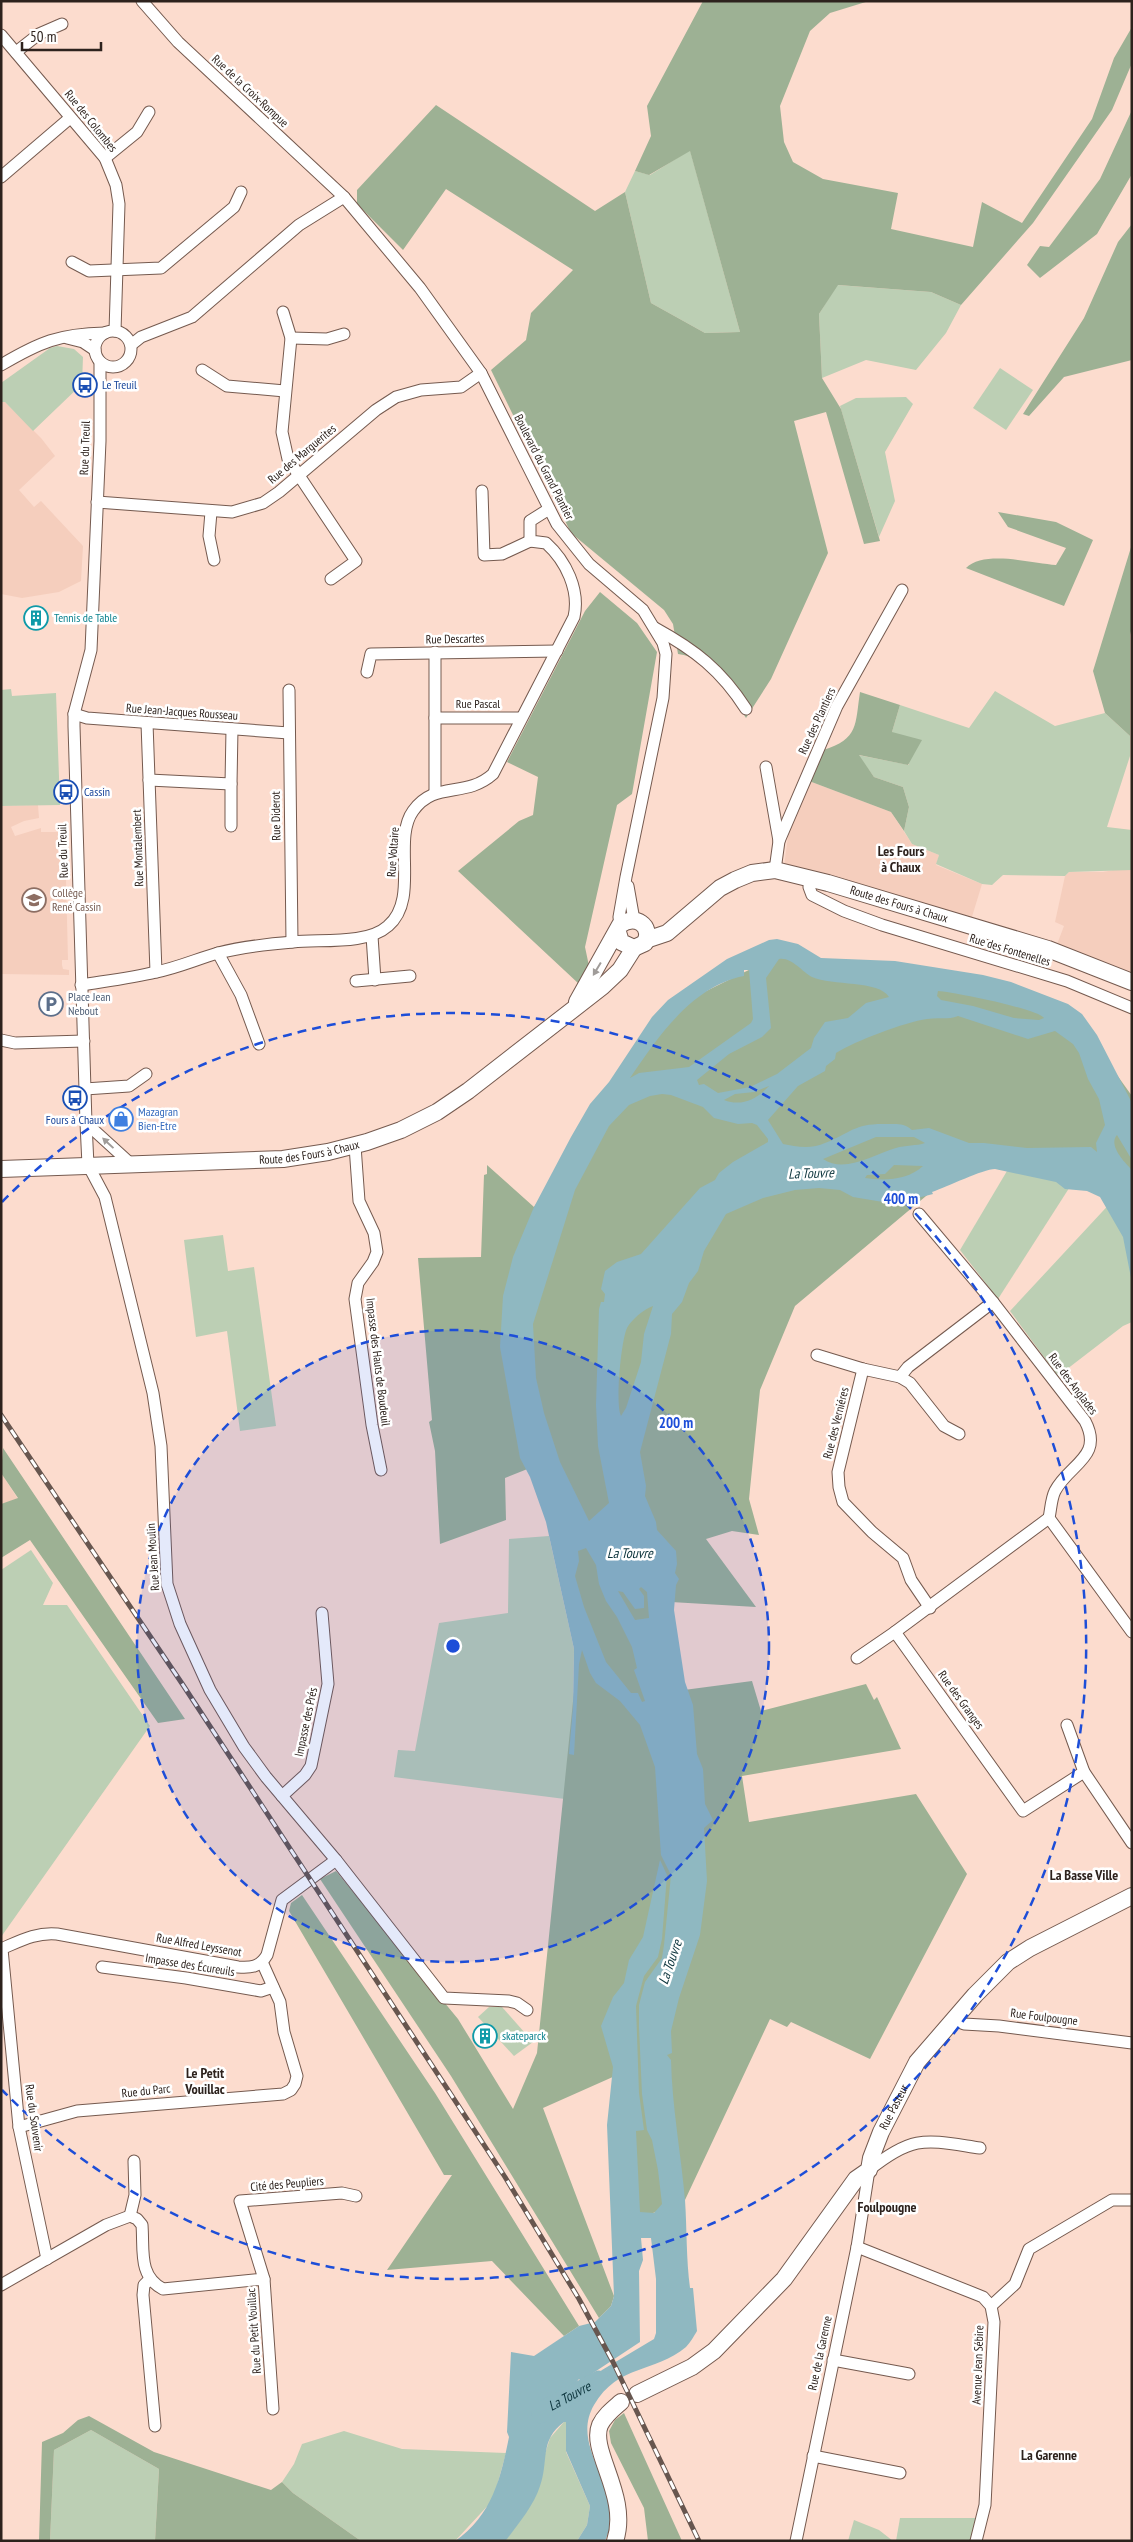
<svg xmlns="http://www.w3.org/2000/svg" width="1133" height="2542" font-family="'PT Sans Narrow',sans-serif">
<rect width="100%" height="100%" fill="#fcdcce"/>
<g fill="#f5cebd">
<polygon points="1,402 5,402 41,438 55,456 19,490 34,507 41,501 83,546 81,581 59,592 22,598 1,594"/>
<polygon points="809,781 891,812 912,844 939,855 936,865 982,884 971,920 784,866 790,821"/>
<polygon points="38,805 39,818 24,821 11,827 15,836 41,828 41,832 60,832 65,839 68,960 62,960 62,965 63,969 69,970 69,975 1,974 1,806"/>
<polygon points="1119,869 1132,870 1132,976 1056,947 1064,926 1055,922 1065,876 1069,872 1103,872"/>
<polygon points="1,1473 18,1499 1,1504"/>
</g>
<g fill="#bccfb4">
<polygon points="690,150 740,332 705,333 651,303 625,192 635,171 650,175"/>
<polygon points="837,285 931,292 961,305 946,333 916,370 866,360 822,378 819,314"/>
<polygon points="57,346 74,349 83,357 82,384 33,431 5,402 1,402 1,383 50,348"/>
<polygon points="1000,368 1033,390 1006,430 973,408"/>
<polygon points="906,397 913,404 885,452 895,501 879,537 840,406 856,398"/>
<polygon points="11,689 12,696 56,693 60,805 1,806 1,690"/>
<polygon points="995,691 1055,726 1105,713 1130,736 1130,756 1107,827 1132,830 1132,870 1069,872 1065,876 1003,875 992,885 982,884 936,864 939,855 912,844 904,831 909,807 903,787 874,777 858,755 909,765 892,732 900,705 969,728"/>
<polygon points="1007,1171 1073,1182 998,1299 960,1250"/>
<polygon points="1115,1198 1132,1251 1132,1322 1123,1326 1058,1376 1010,1311"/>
<polygon points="223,1235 228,1271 254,1267 276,1426 240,1431 227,1331 196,1337 184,1240"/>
<polygon points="549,1536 574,1649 573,1707 565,1799 394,1777 398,1750 415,1751 439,1623 508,1613 509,1539"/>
<polygon points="31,1550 53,1583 43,1605 67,1605 150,1726 1,1937 1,1570"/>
<polygon points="489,2007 502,2007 533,2042 514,2056 478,2017"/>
<polygon points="564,2422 566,2422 566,2452 590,2506 587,2525 577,2541 505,2541 527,2511 550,2438"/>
<polygon points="91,2430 159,2469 155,2541 50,2541 54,2450"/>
<polygon points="344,2431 402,2449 506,2453 493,2500 455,2541 361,2541 293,2493 282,2482 294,2464 302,2444"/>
<polygon points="900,2518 978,2518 971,2541 896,2541"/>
<polygon points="854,2520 879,2530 893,2541 848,2541"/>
</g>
<g fill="#9db194">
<path d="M703 1H869L830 13 810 31 780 106 784 142 793 162 823 179 898 193 891 229 973 247 982 202 1022 223 1092 119 1114 58 1132 27V63L1112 110 1033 223 961 305 931 292 838 285 819 314 822 378 841 409 880 541 864 544 826 412 794 421 828 553 771 679 746 718C731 693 710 658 678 654L673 624 664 610 571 533 491 370 526 340 531 313 573 270 446 189 403 250 357 204V190L436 105 595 211 625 192 651 303 705 333 740 332 690 151 649 175 635 171 651 136 647 106Z"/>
<polygon points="1132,110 1132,174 1097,234 1040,278 1027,265 1040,246 1049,247 1100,179"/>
<polygon points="1132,224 1132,360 1064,377 1029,416 1023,414 1084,318 1118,242"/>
<path d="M998 512 1056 522 1093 540 1064 606 966 568C984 550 1031 563 1056 565L1066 548 1008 527Z"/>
<polygon points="1132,544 1132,627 1130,635 1130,736 1105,713 1093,671"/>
<polygon points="600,592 637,623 657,652 632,794 617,805 585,947 589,966 579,984 458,871 519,821 533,815 538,777 507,762 585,611"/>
<path d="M860 692 900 705 892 732 922 740 908 765 859 755 874 777 903 787 909 807 904 831 891 812 809 781 823 750C859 739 855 725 860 692Z"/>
<polygon points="781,954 927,974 1079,1022 1132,1096 1132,1251 1115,1198 1073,1182 986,1167 932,1191 795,1306 760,1390 749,1499 759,1535 732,1531 706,1539 756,1607 671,1602 684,1690 752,1681 761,1711 866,1684 874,1700 877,1697 901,1749 742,1776 749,1822 916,1794 967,1874 870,2059 791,2022 787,2027 770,2019 685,2200 631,2222 615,2076 543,2108 614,2296 611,2306 599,2318 451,2076 320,1879 336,1871 458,2019 513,2109 537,2053 579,1643 535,1466 505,1478 506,1520 440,1544 435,1451 429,1422 432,1420 418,1258 481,1257 484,1175 487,1174 487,1165 534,1207 652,1033 686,1001"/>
<polygon points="3,1448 185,1719 158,1723 30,1540 1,1558 1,1504 18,1498 1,1473"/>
<polygon points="302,1895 435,2093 579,2326 564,2336 492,2261 387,2270 452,2175 444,2175 289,1911 291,1903"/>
<polygon points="624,2413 682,2541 648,2541 644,2508 611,2443 609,2431 615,2420"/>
<polygon points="89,2416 154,2452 271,2490 282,2482 293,2493 361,2541 155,2541 159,2469 91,2430 54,2450 50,2541 39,2541 42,2442 63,2433 78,2420"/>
</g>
<path fill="#8fb8c1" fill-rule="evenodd" d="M777 939 798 944 821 958 895 961 983 975 1011 982 1068 1004 1082 1014 1097 1035 1132 1103V1160L1117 1135C1108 1145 1124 1162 1132 1170V1283L1123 1237 1100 1197 1087 1191 1065 1189 1056 1182 995 1169C983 1169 947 1187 932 1192L933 1194 902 1202H883L853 1197 840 1190 819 1188 795 1190 763 1198 726 1214 704 1251 698 1271 689 1283 682 1302 672 1314 671 1334 640 1452 646 1486 645 1496 656 1522 657 1530 676 1551 677 1564 675 1573 679 1579 676 1585 674 1610 685 1682 693 1705 697 1754 703 1769 705 1804 713 1820 704 1828 707 1881 700 1935 679 1998 671 2031 672 2053 667 2055 671 2060C672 2107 681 2153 685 2200 687 2229 686 2259 690 2288H693L697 2331C694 2336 690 2343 686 2347 655 2373 618 2364 594 2405 573 2441 608 2475 612 2511 612 2521 609 2532 605 2541H577L587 2525 590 2506 566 2451V2422H564C539 2440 549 2462 540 2486 534 2505 519 2523 507 2539L505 2541H455C492 2516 501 2477 509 2437L507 2432 511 2352 534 2356 579 2326 595 2322 611 2306 614 2296 607 2125 613 2067 601 2026 613 1997 624 1983 629 1960 643 1937 660 1860 667 1875 662 1939 658 1957 644 1976 636 2006 639 2093 644 2130 636 2131 640 2212 654 2213 662 2204 658 2170 652 2140 647 2130 642 2094 639 2027V2005L645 1982 662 1958 664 1945 671 1875 661 1855 655 1767 640 1725 620 1701 596 1683 590 1673 582 1650 579 1664 574 1755 569 1754 573 1707 574 1649 546 1522 530 1477 520 1458 500 1347 503 1296 513 1257 534 1207 571 1137 590 1104 609 1082 652 1017 668 1000 727 959 769 940ZM779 959C792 957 802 972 812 977 832 986 879 980 889 997L866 1003 848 1018 825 1022 814 1038 811 1048 777 1074 750 1087 718 1093 704 1084 699 1085 697 1080 729 1054 762 1037 771 1028 766 978ZM744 970H749L753 1019 751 1023 689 1067 639 1073 630 1078C658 1037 692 986 744 976ZM938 991C954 992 1038 1009 1044 1018L1039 1020 1014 1018 973 1006 941 1000 937 996ZM958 1016 1028 1039 1055 1031 1073 1044 1079 1053 1088 1079 1099 1099 1105 1125 1096 1143 1097 1152 1091 1147 1027 1148 984 1143H969L929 1128 912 1130C904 1123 898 1124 887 1124 855 1123 852 1132 825 1143 813 1149 796 1147 783 1144L768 1120 798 1086 825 1071 826 1066 835 1059 836 1053C855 1041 905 1022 927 1019 938 1017 948 1020 958 1016ZM769 1086C757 1099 742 1107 724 1100L735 1094 754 1092ZM662 1094 671 1095 703 1107 714 1118 738 1124 752 1123 757 1125 768 1139V1142L733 1162 719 1173 715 1180 700 1188 641 1254 617 1262 605 1271 601 1289 605 1294 604 1302H601L599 1309 596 1405 598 1446 609 1503 589 1521 560 1462 544 1413 536 1378 533 1324 575 1190 609 1126 629 1105 650 1096ZM876 1137H914L925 1143C917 1146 905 1145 896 1148 874 1154 845 1174 823 1159ZM894 1165 923 1166C908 1180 885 1181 865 1178L867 1175 885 1174ZM653 1306 644 1334 641 1362 626 1408 621 1416C615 1404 621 1341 627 1328 632 1319 644 1309 653 1306ZM586 1548 596 1565 599 1584 606 1601 617 1617 632 1647 637 1668 634 1670 645 1701 642 1702 638 1693H631L606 1662 584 1607 575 1576 579 1561 578 1551ZM641 1587 647 1592 649 1618 635 1620 618 1591 623 1592 635 1609 644 1608V1596L639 1589ZM641 2238H651L656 2279V2333L654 2339 602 2370 561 2405 560 2403 579 2379 581 2381 640 2342 639 2271 643 2260Z"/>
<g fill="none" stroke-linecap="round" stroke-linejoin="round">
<path stroke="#8fb8c1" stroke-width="19" id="s1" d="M541 2414 545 2409 599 2380"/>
<g stroke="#755a4f" stroke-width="13">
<g id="street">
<polyline points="142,1 178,42 344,197 420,288 481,373 557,524 589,564 643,610 663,643 666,654 663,698 626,877 619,917 620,925"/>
<polyline points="1,35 105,158 116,185 119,204 115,331"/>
<polyline points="16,52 39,34 62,24"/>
<polyline points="105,158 137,132 149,112"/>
<polyline points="1,177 70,118"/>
<polyline points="72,262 89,271 161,268 234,207 241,192"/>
<polyline points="283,312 291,338 282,432 288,459 356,561 331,579"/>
<circle cx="113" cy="349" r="18"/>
<polyline points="67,338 83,342 95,350"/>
<polyline points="291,338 327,339 344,334"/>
<polyline points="131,345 141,337 192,317 299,225 344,197"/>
<polyline points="100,362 100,441 91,650 74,714 74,726 86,1123 88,1165 105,1197 153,1393 161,1446 167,1584 180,1624 210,1690 244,1747 266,1777 336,1860 444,1998 509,2001 517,2003 527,2010"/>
<path d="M1 365C40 342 59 334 105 333"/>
<polyline points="202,370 227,386 285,391"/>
<polyline points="482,491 484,555 502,554 530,541"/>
<polyline points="97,502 232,512 263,503 279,492 376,410 396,397 421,390 461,387 481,373"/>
<polyline points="211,512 209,536 214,560"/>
<path d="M655 628C695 650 721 670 746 709"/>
<polyline points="435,652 435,718 521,718"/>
<polyline points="367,672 371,654 557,651"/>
<polyline points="289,690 292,942"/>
<polyline points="74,714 87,718 289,733"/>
<polyline points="435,718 435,793"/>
<polyline points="147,723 156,972"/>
<polyline points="766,767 779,841"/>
<polyline points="149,780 231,784 232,729"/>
<polyline points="231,784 231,826"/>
<polyline points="775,870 779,841 837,706 902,590"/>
<polyline points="810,878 809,887 812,895 844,911 882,925 1067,981 1132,1008"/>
<polyline points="628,886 634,920"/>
<polyline points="372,936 375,980"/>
<polyline points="218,953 241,995 259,1044"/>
<polyline points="356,981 410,976"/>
<path d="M81 985C106 981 132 978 156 972 177 968 197 959 218 953 242 947 268 944 293 942 320 939 367 945 388 926 420 899 392 840 413 811 435 780 465 799 493 774L574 617C580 590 566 561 546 543L530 541V521L549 509"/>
<polyline points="1,1040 15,1043 84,1041"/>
<polyline points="85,1089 129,1086 146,1074"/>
<polyline points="86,1123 131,1164"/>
<polyline points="355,1146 359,1201 374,1233 377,1252 373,1262 358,1283 355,1299 372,1425 381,1470"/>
<path d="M919 1214 993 1302 1085 1421C1104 1457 1069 1464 1055 1491 1051 1499 1051 1509 1049 1518L1132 1632"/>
<polyline points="817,1355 863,1369"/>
<polyline points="900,1377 910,1383 944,1426 959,1434"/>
<polyline points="1049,1518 895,1632 1023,1811 1084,1772"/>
<polyline points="930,1608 911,1580 903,1558 872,1532 843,1502 839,1487 838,1472 863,1369 900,1377 908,1367 993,1302"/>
<polyline points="857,1658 895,1632"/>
<polyline points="1067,1725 1084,1772 1132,1843"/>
<polyline points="282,1796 305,1775 311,1766 328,1684 322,1613"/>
<path d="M1 1949C20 1941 36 1932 57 1934L238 1967C251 1968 260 1967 267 1955L282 1900 336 1860"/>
<polyline points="2,1949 19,2127 47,2259"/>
<polyline points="102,1967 186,1978 261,1991 273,1987"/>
<polyline points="954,2020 964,2024 999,2026 1132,2043"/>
<polyline points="19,2127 77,2111 283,2094 291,2090 295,2084 297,2076 284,2032 280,2002 262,1962"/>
<polyline points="130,2216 135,2195 134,2161"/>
<polyline points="857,2247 983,2297 991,2306 994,2322 985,2505 976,2541"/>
<polyline points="150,2279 144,2285 143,2295 155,2426"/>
<polyline points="264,2279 240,2201 342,2193 356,2196"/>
<path d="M1 2285 106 2225 130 2216 137 2219 142 2225C144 2250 138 2276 163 2289L264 2279 273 2409"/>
<polyline points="991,2306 1015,2284 1029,2249 1112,2200 1132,2200"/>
<polyline points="833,2360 909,2374"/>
<polyline points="813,2456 900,2473"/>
<path d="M796 2541 857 2247 869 2170C914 2134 926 2140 980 2148"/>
</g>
</g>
<g stroke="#755a4f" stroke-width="18">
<g id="secondary">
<path id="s2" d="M646 940 667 933 720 888 735 880 752 873 775 870 828 883 1048 949 1132 982"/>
<path d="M577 1002 620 925C635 914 653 925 645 943L634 948 621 942 618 932"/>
<path id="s3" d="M1 1169 283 1159 328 1152 367 1142 401 1130 437 1112 468 1091 602 987 620 970 634 948"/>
<path id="s4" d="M637 2394 692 2367 714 2351 784 2279 856 2179 869 2170 871 2158 881 2132 917 2062 975 1995 1008 1962 1030 1948 1132 1896"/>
<path d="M615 2541C630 2496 589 2451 600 2425 605 2415 613 2409 621 2402"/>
</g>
</g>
<use href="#street" stroke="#fff" stroke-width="11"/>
<use href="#secondary" stroke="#fff" stroke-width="16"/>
<g stroke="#67564f" stroke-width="5">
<polyline id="rail" points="1,1415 183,1685 505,2177 579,2299 613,2362 699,2541"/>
</g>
<use href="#rail" stroke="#fff" stroke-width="3" stroke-dasharray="9" stroke-linecap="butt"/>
</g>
<defs><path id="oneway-solid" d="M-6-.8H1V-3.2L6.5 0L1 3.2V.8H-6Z" transform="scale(1.25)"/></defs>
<g fill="#a09c99">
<use href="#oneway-solid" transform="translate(597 969) rotate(121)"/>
<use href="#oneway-solid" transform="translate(108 1143) rotate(-137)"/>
</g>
<circle cx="453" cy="1646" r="316" fill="#1d4ed8" fill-opacity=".12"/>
<g fill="none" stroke="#1d4ed8" stroke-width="2.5" stroke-dasharray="9 6">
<circle cx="453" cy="1646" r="316"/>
<path d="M2 1202A633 633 0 1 1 2 2090"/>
</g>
<defs>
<g id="bus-ring" transform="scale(1.25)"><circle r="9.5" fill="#fff" stroke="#1a4fb4" stroke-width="1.5"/><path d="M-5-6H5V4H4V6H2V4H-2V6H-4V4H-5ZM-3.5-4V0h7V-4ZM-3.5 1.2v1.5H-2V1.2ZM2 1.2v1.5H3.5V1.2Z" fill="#1a4fb4"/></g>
<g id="building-ring" transform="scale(1.25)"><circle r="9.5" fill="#fff" stroke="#0f9aa8" stroke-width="1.5"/><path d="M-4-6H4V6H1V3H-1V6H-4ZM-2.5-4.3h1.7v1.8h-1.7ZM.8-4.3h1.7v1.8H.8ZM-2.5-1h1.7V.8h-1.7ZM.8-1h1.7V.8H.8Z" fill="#0f9aa8"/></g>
<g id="school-ring" transform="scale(1.25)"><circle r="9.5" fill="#fff" stroke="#8d6e63" stroke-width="1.5"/><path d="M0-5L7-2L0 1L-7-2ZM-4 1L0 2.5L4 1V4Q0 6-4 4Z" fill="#8d6e63"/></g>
<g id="parking-ring" transform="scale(1.25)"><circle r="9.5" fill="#fff" stroke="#5c6f8a" stroke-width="1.5"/><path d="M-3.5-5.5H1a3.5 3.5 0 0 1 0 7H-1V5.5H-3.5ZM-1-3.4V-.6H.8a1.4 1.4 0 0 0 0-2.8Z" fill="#5c6f8a"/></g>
<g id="shop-ring" transform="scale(1.25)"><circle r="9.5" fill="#fff" stroke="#3f7fe0" stroke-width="1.5"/><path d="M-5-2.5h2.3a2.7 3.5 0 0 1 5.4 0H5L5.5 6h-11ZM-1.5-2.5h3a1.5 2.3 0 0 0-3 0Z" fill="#3f7fe0"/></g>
</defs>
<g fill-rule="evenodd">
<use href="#bus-ring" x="85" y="385"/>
<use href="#building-ring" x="36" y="618"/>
<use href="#bus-ring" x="66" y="792"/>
<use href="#school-ring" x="34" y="900"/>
<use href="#parking-ring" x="51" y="1004"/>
<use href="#bus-ring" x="75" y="1098"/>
<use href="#shop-ring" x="121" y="1119"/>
<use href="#building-ring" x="485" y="2036"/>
</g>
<g text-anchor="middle" stroke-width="5" stroke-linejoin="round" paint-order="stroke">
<g font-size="12" fill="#2d221d" stroke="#fff">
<text transform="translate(250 91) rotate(43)" y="4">Rue de la Croix-Rompue</text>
<text transform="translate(91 121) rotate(51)" y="4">Rue des Colombes</text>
<text transform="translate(85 448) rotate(-88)" y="4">Rue du Treuil</text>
<text transform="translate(302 454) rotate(-40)" y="4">Rue des Marguerites</text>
<text transform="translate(544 467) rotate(63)" y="4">Boulevard du Grand Plantier</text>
<text transform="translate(455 639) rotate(-1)" y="4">Rue Descartes</text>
<text x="478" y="708">Rue Pascal</text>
<text transform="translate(182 712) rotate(4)" y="4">Rue Jean-Jacques Rousseau</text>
<text transform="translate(817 721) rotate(-65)" y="4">Rue des Plantiers</text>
<text transform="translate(276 816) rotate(-91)" y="4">Rue Diderot</text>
<text transform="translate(138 848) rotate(-92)" y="4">Rue Montalembert</text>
<text transform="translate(63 851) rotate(-92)" y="4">Rue du Treuil</text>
<text transform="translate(393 852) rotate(-86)" y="4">Rue Voltaire</text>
<text dy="4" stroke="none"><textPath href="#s2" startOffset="279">Route des Fours à Chaux</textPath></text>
<text transform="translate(1010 950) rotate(17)" y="4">Rue des Fontenelles</text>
<text dy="4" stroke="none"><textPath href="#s3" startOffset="309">Route des Fours à Chaux</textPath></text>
<text transform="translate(378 1362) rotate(83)" y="4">Impasse des Hauts de Boudeuil</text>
<text transform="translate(1073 1384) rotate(53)" y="4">Rue des Anglades</text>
<text transform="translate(836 1423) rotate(-76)" y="4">Rue des Verniéres</text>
<text transform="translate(153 1557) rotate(-94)" y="4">Rue Jean Moulin</text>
<text transform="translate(961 1700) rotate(54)" y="4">Rue des Granges</text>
<text transform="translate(306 1722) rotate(-78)" y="4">Impasse des Prés</text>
<text transform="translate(199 1945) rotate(10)" y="4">Rue Alfred Leyssenot</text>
<text transform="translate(190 1965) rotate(9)" y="4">Impasse des Écureuils</text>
<text transform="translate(1044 2017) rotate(7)" y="4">Rue Foulpougne</text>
<text transform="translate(146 2091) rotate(-6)" y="4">Rue du Parc</text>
<text dy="4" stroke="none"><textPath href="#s4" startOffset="396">Rue Pasteur</textPath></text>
<text transform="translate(34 2118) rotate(82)" y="4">Rue du Souvenir</text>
<text transform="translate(287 2184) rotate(-5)" y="4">Cité des Peupliers</text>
<text transform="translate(254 2331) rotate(-94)" y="4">Rue du Petit Vouillac</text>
<text transform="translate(820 2353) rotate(-78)" y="4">Rue de la Garenne</text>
<text transform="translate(978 2365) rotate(-88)" y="4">Avenue Jean Sébire</text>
</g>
<g font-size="12" fill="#164399" stroke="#fff" text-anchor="start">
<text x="102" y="389">Le Treuil</text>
<text x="84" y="796">Cassin</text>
<text x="75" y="1124" text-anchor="middle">Fours à Chaux</text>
</g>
<g font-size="12" fill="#0d838f" stroke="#fff" text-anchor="start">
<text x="54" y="622">Tennis de Table</text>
<text x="502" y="2040">skateparck</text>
</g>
<g font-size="12" fill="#785e54" stroke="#fff" text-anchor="start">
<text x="52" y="897">Collège<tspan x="52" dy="14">René Cassin</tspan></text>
</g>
<g font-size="12" fill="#4e5e75" stroke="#fff" text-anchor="start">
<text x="68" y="1001">Place Jean<tspan x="68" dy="14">Nebout</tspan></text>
</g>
<g font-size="12" fill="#366cbe" stroke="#fff" text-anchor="start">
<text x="138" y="1116">Mazagran<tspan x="138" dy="14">Bien-Etre</tspan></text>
</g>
<g font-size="14" font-weight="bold" fill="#2d221d" stroke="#fff">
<text x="901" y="856">Les Fours<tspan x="901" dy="16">à Chaux</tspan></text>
<text x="1084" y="1880">La Basse Ville</text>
<text x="205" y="2078">Le Petit<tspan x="205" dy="16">Vouillac</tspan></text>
<text x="887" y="2212">Foulpougne</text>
<text x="1049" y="2460">La Garenne</text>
</g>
<g font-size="14" font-style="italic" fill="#0d353d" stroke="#fff">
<text transform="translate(811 1173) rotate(-2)" y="5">La Touvre</text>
<text x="630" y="1558">La Touvre</text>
<text transform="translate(670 1962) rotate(-71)" y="5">La Touvre</text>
<text dy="5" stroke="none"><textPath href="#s1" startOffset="34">La Touvre</textPath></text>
</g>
</g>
<circle cx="453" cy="1646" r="8" fill="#1d4ed8" stroke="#fff" stroke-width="2.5"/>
<g font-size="15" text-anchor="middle" font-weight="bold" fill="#1d4ed8" stroke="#fff" stroke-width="5" stroke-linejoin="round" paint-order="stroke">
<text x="901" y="1204">400 m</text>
<text x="676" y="1428">200 m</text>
</g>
<rect width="1133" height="2542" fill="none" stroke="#2d221d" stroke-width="5"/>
<path d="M22 42v8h79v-8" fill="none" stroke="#2d221d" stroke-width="2.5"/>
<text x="30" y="42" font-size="15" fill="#2d221d" stroke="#ffffff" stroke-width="4" paint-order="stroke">50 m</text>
</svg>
